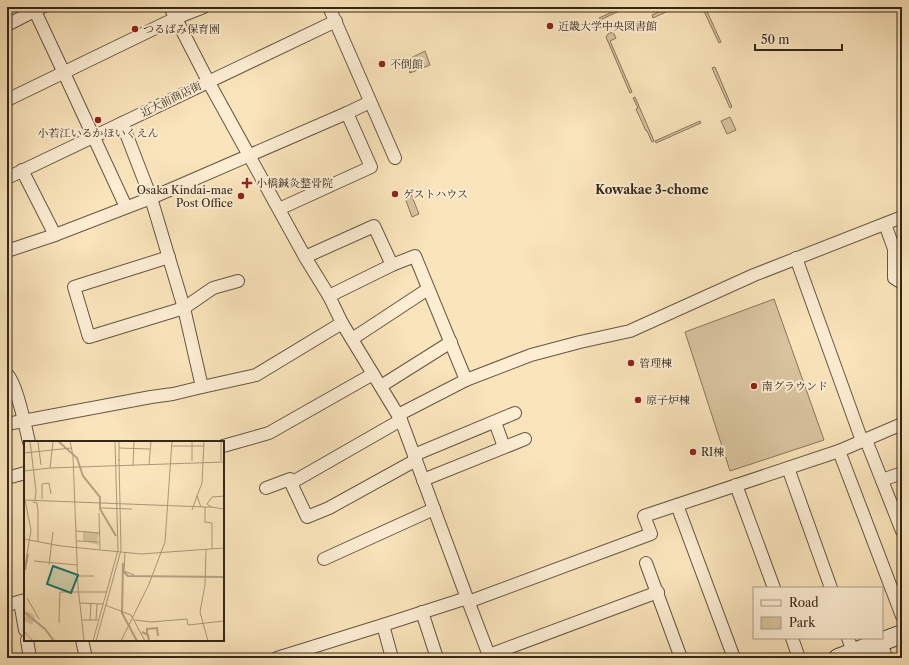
<svg xmlns="http://www.w3.org/2000/svg" width="909" height="665" font-family="'Libre Caslon Text','Noto Serif JP',serif">
<rect width="100%" height="100%" fill="#fae4bb"/>
<filter id="stains"><feTurbulence type="fractalNoise" baseFrequency=".005" numOctaves="4"/><feColorMatrix values="0 0 0 0 .2 0 0 0 0 .09 0 0 0 0 .02 0 0 0 .5 -.17"/></filter>
<radialGradient id="worn" r=".72"><stop offset=".6" stop-color="#630" stop-opacity="0"/><stop offset="1" stop-color="#630" stop-opacity=".3"/></radialGradient>
<g fill="#d9c49f" stroke="#87755c">
<polygon points="623,7 628,7 600,20 599,18"/>
<polygon points="669,7 683,7 676,10 674,8 653,18 652,15"/>
<polygon points="702,7 705,7 721,42 719,43"/>
<polygon points="613,32 616,38 610,41 632,92 630,93 606,37 608,34"/>
<polygon points="425,51 430,65 410,73 409,72 416,67 413,60 408,63 407,60"/>
<polygon points="715,67 732,107 730,108 712,68"/>
<polygon points="635,97 654,141 652,142 647,131 646,131 636,109 638,108 633,98"/>
<polygon points="730,117 736,130 727,134 721,121"/>
<polygon points="700,121 701,123 656,143 655,141"/>
<polygon points="409,189 419,214 412,217 405,198"/>
<polygon points="774,299 824,440 730,471 685,332"/>
</g>
<g fill="none" stroke-linecap="round" stroke-linejoin="round">
<g stroke="#665642" stroke-width="14">
<g id="street">
<polyline points="33,7 64,73 126,207"/>
<polyline points="170,7 208,81 305,257 329,296 342,323 401,420 467,598 490,658"/>
<polyline points="329,7 395,158"/>
<polyline points="7,25 42,7"/>
<polyline points="7,100 176,18 204,7"/>
<polyline points="122,123 151,198 184,308 202,387"/>
<polyline points="22,170 55,235"/>
<polyline points="7,178 336,21"/>
<polyline points="279,209 371,167 347,113"/>
<polyline points="885,224 894,249 894,278 902,283"/>
<polyline points="7,251 55,235 151,198 347,113 370,102"/>
<polyline points="169,257 74,287 89,337 184,308 213,288 238,281"/>
<polyline points="305,257 374,226 392,265"/>
<polyline points="796,258 862,441"/>
<polyline points="329,296 392,265 415,256 466,380"/>
<polyline points="352,339 428,289"/>
<path d="M7 374C17 384 25 426 29 442"/>
<polyline points="381,386 451,342"/>
<polyline points="398,415 466,380 531,355 580,342 630,331 754,275 902,217"/>
<polyline points="495,422 504,447"/>
<polyline points="7,424 151,397 173,394 202,387 256,375 342,323"/>
<polyline points="866,440 902,531"/>
<polyline points="223,446 269,433 373,374"/>
<polyline points="839,451 902,616"/>
<polyline points="414,455 515,413"/>
<polyline points="788,468 831,588"/>
<polyline points="7,478 25,473"/>
<polyline points="423,480 525,439"/>
<polyline points="882,480 902,473"/>
<polyline points="291,483 307,517 329,508 416,460"/>
<polyline points="736,485 774,588"/>
<polyline points="266,488 290,479 291,483 401,420"/>
<polyline points="677,505 734,658"/>
<polyline points="324,559 434,509"/>
<polyline points="646,563 681,658"/>
<polyline points="20,602 25,630"/>
<polyline points="468,602 651,534 644,516 839,451 902,424"/>
<polyline points="7,605 25,600"/>
<polyline points="422,612 437,658"/>
<polyline points="383,625 392,658"/>
<polyline points="792,638 799,658"/>
<polyline points="848,638 853,652"/>
<polyline points="27,640 30,658"/>
<polyline points="82,640 86,658"/>
<polyline points="881,641 886,658"/>
<polyline points="489,655 658,592"/>
<polyline points="277,658 383,625 467,598"/>
</g>
</g>
<g stroke="#352619" stroke-width="20">
<polyline id="secondary" points="838,658 902,634"/>
</g>
<use href="#street" stroke="#fcedd3" stroke-width="12"/>
<use href="#secondary" stroke="#fcedd3" stroke-width="18"/>
</g>
<g fill="#8f2418" stroke="#fcedd3" stroke-width="1.5">
<circle cx="550" cy="26" r="4"/>
<circle cx="135" cy="29" r="4"/>
<circle cx="382" cy="64" r="4"/>
<circle cx="98" cy="120" r="4"/>
<path d="M245 177h4v4h4v4h-4v4h-4v-4h-4v-4h4z"/>
<circle cx="395" cy="194" r="4"/>
<circle cx="241" cy="196" r="4"/>
<circle cx="631" cy="363" r="4"/>
<circle cx="754" cy="386" r="4"/>
<circle cx="638" cy="400" r="4"/>
<circle cx="693" cy="452" r="4"/>
</g>
<g text-anchor="middle" stroke-width="4" stroke-linejoin="round" paint-order="stroke">
<g font-size="11" fill="#352619" stroke="#fcedd3" text-anchor="start">
<text x="558" y="30">近畿大学中央図書館</text>
<text x="143" y="33">つるばみ保育園</text>
<text x="390" y="68">不倒館</text>
<text x="98" y="137" text-anchor="middle">小若江いるかほいくえん</text>
<text x="256" y="187">小橋鍼灸整骨院</text>
<text x="233" y="194" text-anchor="end">Osaka Kindai-mae<tspan x="233" dy="13">Post Office</tspan></text>
<text x="403" y="198">ゲストハウス</text>
<text x="639" y="367">管理棟</text>
<text x="762" y="390">南グラウンド</text>
<text x="646" y="404">原子炉棟</text>
<text x="701" y="456">RI棟</text>
</g>
<g font-size="11" fill="#352619" stroke="#fcedd3">
<text transform="translate(171 99) rotate(-26)" y="4">近大前商店街</text>
</g>
<g font-size="12" font-weight="bold" fill="#352619" stroke="#fcedd3">
<text x="652" y="194">Kowakae 3-chome</text>
</g>
</g>
<g transform="translate(24 441)">
<rect width="200" height="200" fill="#fae4bb"/>
<path d="M59 90 75 92 73 100 75 104 59 100ZM3 170 11 175 8 184 0 180Z" fill="#d9c49f"/>
<path fill="none" stroke="#b7a384" stroke-width="2" d="M34 0 53 17 59 35 76 56V68L92 95M99 122 98 172 113 200M1 129 4 113M99 130 104 135 200 136M0 171 21 188 30 200M118 191 124 194 125 200M123 194V188L133 187 134 195"/>
<path fill="none" stroke="#ab987a" stroke-width="1" d="M6 0 12 50 11 59M46 0 49 15 54 146 60 200M95 0V20M197 0V20M14 1 17 24M148 5H179M95 7 126 8M0 12 47 7M168 20V0M109 24 110 0M125 24 127 0M26 27 29 0M0 30 26 27 200 21M18 58V43L25 42 27 53M0 59 181 66M9 61 13 62 14 71V101M177 66 173 55 178 42 180 0M187 66 200 68M187 66H181V81L188 82V108M187 66 183 63 188 56 200 55M77 67 108 68M168 69 173 55M75 72 76 108M52 90 75 92M0 98 37 105 117 113 200 107M53 100 75 101M182 108 181 144 176 171 184 200M101 111 100 130 110 134M10 120 53 124M25 124 29 91M0 132 7 89 1 59M54 135H70M3 157 15 178M56 162 79 163M81 164 107 174 121 200M58 179H74M66 179 67 162M72 179 73 163M111 179 127 181 163 178 164 184 200 180M35 182 36 151H83M0 190 9 200M69 200 94 109 91 0M72 200 97 109 95 18M97 200 125 143 141 101 148 0"/>
<path fill="#0f766e" fill-opacity="0.15" stroke="#0f766e" stroke-width="2" d="M29 125 54 134 47 152 23 143Z"/>
<rect width="200" height="200" fill="none" stroke="#352619" stroke-width="2"/>
</g>
<rect width="909" height="665" fill="none" stroke="#fae4bb" stroke-width="24"/>
<rect x="8" y="8" width="893" height="649" fill="none" stroke="#352619" stroke-width="2"/>
<rect x="12" y="12" width="885" height="641" fill="none" stroke="#352619"/>
<rect x="753" y="587" width="130" height="52" fill="#fcedd3" stroke="#ac9d89"/>
<rect x="761" y="600" width="20" height="6" fill="#fcedd3" stroke="#ac9d89"/>
<text x="789" y="607" font-size="12" fill="#352619">Road</text>
<rect x="761" y="617" width="20" height="12" fill="#d9c49f" stroke="#ac9d89"/>
<text x="789" y="627" font-size="12" fill="#352619">Park</text>
<path d="M755 44v6h87v-6" fill="none" stroke="#352619" stroke-width="2"/>
<text x="761" y="44" font-size="12" fill="#352619" stroke="#fcedd3" stroke-width="3" paint-order="stroke">50 m</text>
<rect width="100%" height="100%" filter="url(#stains)"/>
<rect width="100%" height="100%" fill="url(#worn)"/>
</svg>
